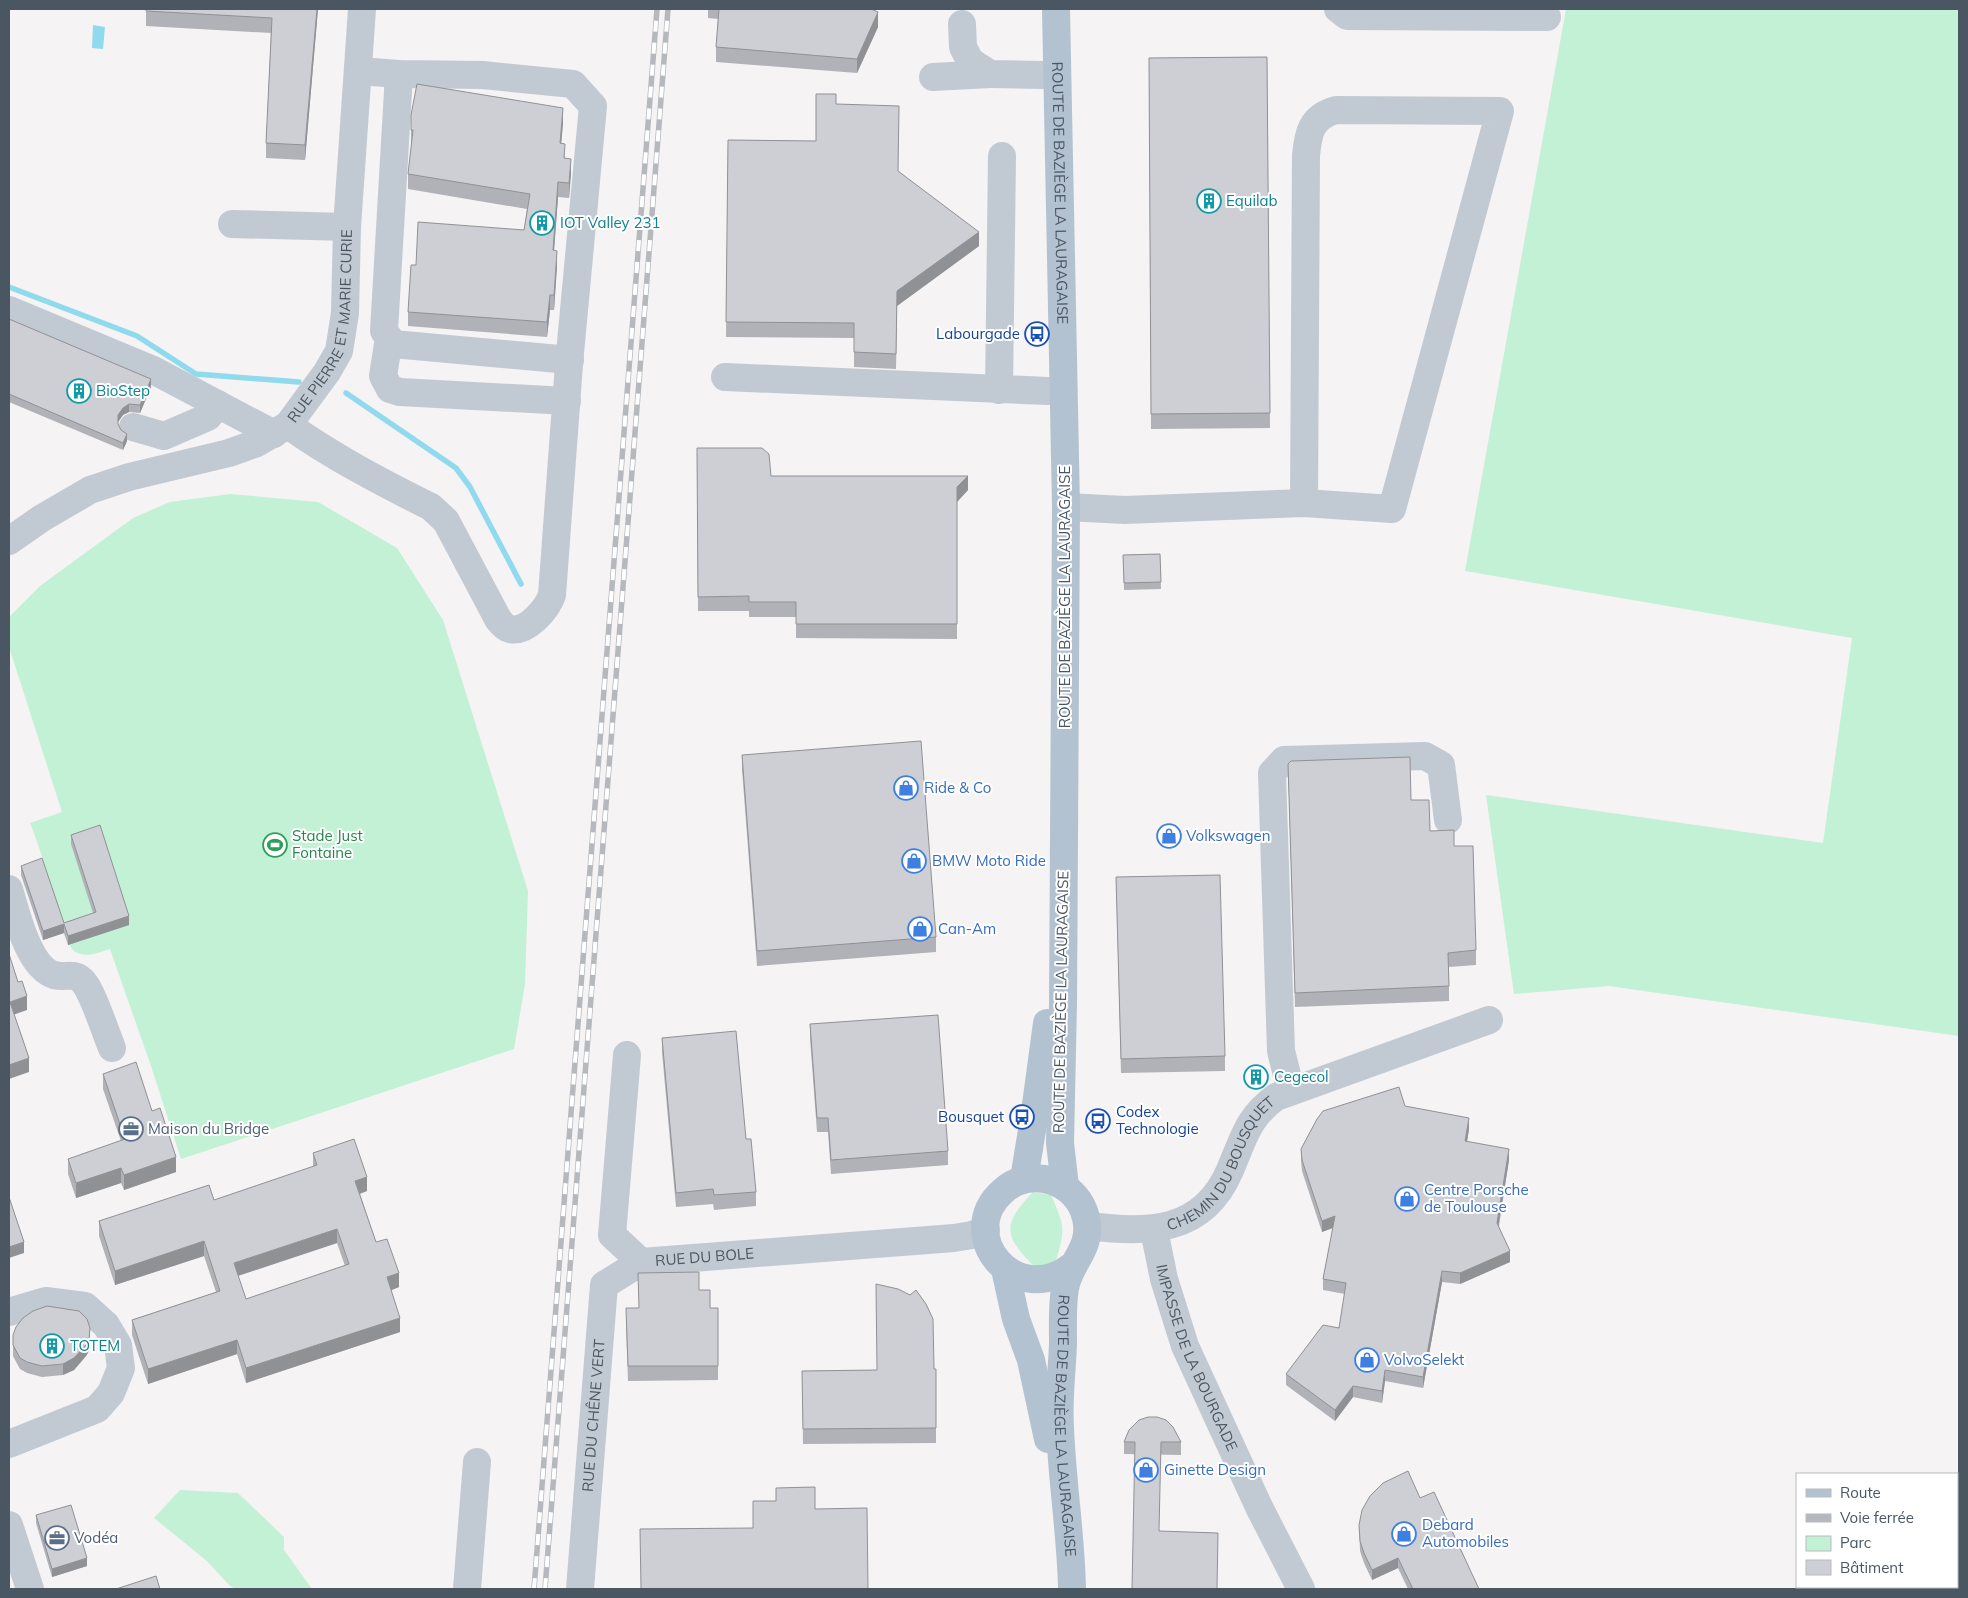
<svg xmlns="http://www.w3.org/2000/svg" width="1968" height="1598" font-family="Mulish,sans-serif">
<rect width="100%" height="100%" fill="#f5f3f3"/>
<g fill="#c3f1d5">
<polygon points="1566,9 1959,9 1959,1036 1609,986 1514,994 1486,795 1823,843 1852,638 1465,571"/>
<path d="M230 494 318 502 397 548 443 620 528 891 525 984 514 1049 181 1159 151 1066 110 949C100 952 83 960 73 950 60 935 50 883 44 863 40 849 35 836 30 823L62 812 9 647V617L40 586 133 518 170 502Z"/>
<path d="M1033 1192 1051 1195C1066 1229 1065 1229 1055 1264L1036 1268C1004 1237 1001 1225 1033 1192Z"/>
<polygon points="180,1490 238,1493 284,1537 284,1550 312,1589 235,1589 229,1585 207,1561 154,1518"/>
</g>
<polygon fill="#90daee" points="93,25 105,27 103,49 92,48"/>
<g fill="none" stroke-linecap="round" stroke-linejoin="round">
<g stroke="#90daee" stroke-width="5.5">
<polyline points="9,287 137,336 196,374 299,382"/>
<polyline points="346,393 456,468 470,487 521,584"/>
</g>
<g stroke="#c1cad2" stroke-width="28">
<polyline points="1338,9 1347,16 1547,17"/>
<polyline points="962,24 963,47 970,61 990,74 1042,75"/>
<polyline points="399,74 384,331 393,344 570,360"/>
<polyline points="933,77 990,74"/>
<polyline points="232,224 347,227"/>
<polyline points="9,310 153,370 274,434"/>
<polyline points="389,338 383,376 390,389 400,392 567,401"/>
<polyline points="725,377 1048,391"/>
<polyline points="999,390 1002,156"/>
<path d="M288 425C333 457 381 482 431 507L446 521 498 619C501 623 505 628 510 629 527 633 547 609 552 595L569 364 593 106 573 84 482 75 399 74 359 71"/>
<polyline points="133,427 164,436 208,417 218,404"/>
<path d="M1066 507 1125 510 1304 503 1306 156C1308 133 1311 117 1336 110L1500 111 1392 509 1304 503"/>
<path id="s1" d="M9 541 42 518 90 490 129 477 229 453 257 443 288 425 327 372 339 351 345 313 347 227 362 9"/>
<path d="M9 889C16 912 28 967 54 975 68 979 76 969 87 987 96 1002 105 1031 112 1048"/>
<path id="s2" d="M627 1055 612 1235 641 1262 954 1238 972 1235 986 1230"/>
<polyline points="1291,1091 1281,1051 1272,773 1284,760 1425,756 1441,765 1448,820"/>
<path id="s3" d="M1088 1226C1147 1233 1203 1234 1230 1170 1244 1138 1247 1118 1276 1097L1489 1020"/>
<path id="s4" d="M1154 1230 1164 1279 1185 1346 1259 1507 1301 1589"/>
<polyline points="9,1312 46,1301 85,1306 106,1325 118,1345 121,1368 111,1393 97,1409 9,1444"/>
<polyline points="9,1525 30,1589"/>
<polyline points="467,1589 477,1462"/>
<path id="s5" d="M580 1589 604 1285 641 1262"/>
</g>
<g stroke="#b3c2d1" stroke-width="28">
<path id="s6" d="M1056 9 1066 507 1063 1004 1060 1143 1065 1186"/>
<polyline points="1024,1179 1035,1112 1047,1023"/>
<path id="s7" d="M1072 1266C1015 1310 954 1234 1003 1191 1031 1165 1078 1181 1086 1218 1093 1248 1070 1261 1065 1288 1062 1306 1063 1326 1063 1344 1062 1372 1058 1400 1060 1427 1062 1482 1071 1535 1072 1589"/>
<polyline points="1005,1269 1016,1319 1031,1360 1048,1439"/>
</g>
<g stroke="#b5b8bd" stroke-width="5.5">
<g id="rail">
<polyline points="534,1589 657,9"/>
<polyline points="545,1589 668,9"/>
</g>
</g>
<use href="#rail" stroke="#fff" stroke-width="4" stroke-dasharray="11" stroke-linecap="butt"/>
</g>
<g fill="#b0b2b7" fill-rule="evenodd">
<polygon points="146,9 318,9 305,160 266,158 266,143 271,33 146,26"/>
<polygon points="708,9 871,9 878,27 857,73 716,62 716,47 718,19 708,18"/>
<polygon points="1267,57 1270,428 1151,429 1149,58"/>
<polygon points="836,104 898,171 979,246 897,306 896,369 854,367 854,338 726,337 728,140 816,141"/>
<polygon points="563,123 561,143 565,158 571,173 569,198 558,197 554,250 557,266 554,310 550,310 547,337 408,326 408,312 416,265 524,230 527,209 408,189 408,174 412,145 411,145 411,130"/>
<polygon points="9,319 151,387 140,413 129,412 123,415 118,422 118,424 127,441 123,450 9,402"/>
<polygon points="697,448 771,476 968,490 957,502 957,639 796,638 796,617 749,617 749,611 698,611"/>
<polygon points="1160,554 1161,589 1124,590 1123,555"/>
<polygon points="742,755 936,937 936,952 757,966 742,769"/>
<polygon points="1288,764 1430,831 1454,846 1476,950 1476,965 1449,967 1449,1001 1295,1007"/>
<polygon points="71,835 129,925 68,945 64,933 43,940 21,875 21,866 64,923 93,913 71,844"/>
<polygon points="1116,877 1225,1056 1225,1071 1121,1073"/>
<polygon points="810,1024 948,1151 948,1165 831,1174 828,1132 817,1132 810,1038"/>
<polygon points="662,1038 746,1139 756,1192 756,1206 714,1210 713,1204 676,1207 662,1052"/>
<polygon points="103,1074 152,1111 176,1172 124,1190 121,1183 76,1198 68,1174 68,1159 121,1141 103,1089"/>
<polygon points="1405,1106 1469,1129 1467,1142 1509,1160 1499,1226 1510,1262 1460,1284 1442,1282 1423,1388 1385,1381 1382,1403 1353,1397 1335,1421 1286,1385 1286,1374 1339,1328 1345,1294 1323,1290 1323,1279 1333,1228 1322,1232 1302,1171 1301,1160 1301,1149"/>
<path d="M313 1153 367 1191 360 1194 376 1242 399 1287 391 1290 400 1332 246 1383 237 1354 148 1384 132 1335V1320L216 1292 204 1256 115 1285 99 1236V1221L214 1200 313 1167ZM337 1243 345 1266 246 1299 238 1276Z"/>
<polygon points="699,1290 710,1308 718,1308 718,1380 628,1381 626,1323 639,1308"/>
<polygon points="13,1335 90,1340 89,1351 86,1356 74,1370 63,1375 42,1377 27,1373 20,1369 13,1356"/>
<polygon points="936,1369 936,1443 803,1444 802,1371"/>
<polygon points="1124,1442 1181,1442 1181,1455 1124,1454"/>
<polygon points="1420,1498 1479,1589 1408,1589 1398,1568 1372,1580 1364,1563 1360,1551 1359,1525"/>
<polygon points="36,1515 87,1566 52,1577 36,1523"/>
</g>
<g fill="#909195">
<polygon points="317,9 318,9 305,160 305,145"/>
<polygon points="878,12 878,27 857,73 857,59"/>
<polygon points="563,108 563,123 560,158 560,143"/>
<polygon points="571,159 571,173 569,198 569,183"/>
<polygon points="558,182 558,197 553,265 553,250"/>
<polygon points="979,232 979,246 897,306 896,369 897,291"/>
<polygon points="557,251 557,266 554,310 554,295"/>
<polygon points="550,295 550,310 547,337 547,322"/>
<polygon points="151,379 151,387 140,413 140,405"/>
<polygon points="129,404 129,412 123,415 118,422 118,415 123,408"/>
<polygon points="127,434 127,441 123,450 123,443"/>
<polygon points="968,476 968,490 957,502 957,487"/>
<polygon points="129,916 129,925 68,945 68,936"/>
<polygon points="64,924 64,933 43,940 43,931"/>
<polygon points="27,996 27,1010 10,1016 10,1002"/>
<polygon points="29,1058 29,1072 9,1079 9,1065"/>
<polygon points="1469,1118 1469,1129 1465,1153 1465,1141"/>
<polygon points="1509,1149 1509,1160 1497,1234 1497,1223"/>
<polygon points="176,1157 176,1172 124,1190 124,1175"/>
<polygon points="121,1168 121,1183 76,1198 76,1183"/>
<polygon points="367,1177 367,1191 355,1195 355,1181"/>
<polygon points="1335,1216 1335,1227 1322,1232 1322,1221"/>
<polygon points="337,1229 337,1243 234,1277 234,1263"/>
<polygon points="204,1241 204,1256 115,1285 115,1271"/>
<polygon points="24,1242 24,1253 9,1258 9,1247"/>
<polygon points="1510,1251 1510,1262 1460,1284 1460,1273"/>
<polygon points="1442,1271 1442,1282 1423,1388 1423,1377"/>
<polygon points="399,1273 399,1287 387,1292 387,1277"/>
<polygon points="400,1318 400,1332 246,1383 246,1368"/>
<polygon points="90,1328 89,1351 86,1356 74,1370 63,1375 63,1364"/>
<polygon points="237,1340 237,1354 148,1384 148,1369"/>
<polygon points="1385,1370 1385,1381 1382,1403 1382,1391"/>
<polygon points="1353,1386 1353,1397 1335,1421 1335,1410"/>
<polygon points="87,1558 87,1566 52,1577 52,1569"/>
<polygon points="1398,1558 1398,1568 1372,1580 1372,1570"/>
</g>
<g fill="#cdcfd5" stroke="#909195" fill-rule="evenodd">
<polygon points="146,9 317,9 305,145 266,143 272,18 146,11"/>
<polygon points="719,9 871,9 878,12 857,59 716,47"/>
<polygon points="1267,57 1270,413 1151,414 1149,58"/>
<polygon points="417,84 563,108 560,143 565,144 564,158 571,159 569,183 558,182 553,250 557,251 554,295 550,295 547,322 408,312 411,265 416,265 418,222 524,230 530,194 408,174 413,130 411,130 411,115"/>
<polygon points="816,94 836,94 836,104 899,106 898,171 979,232 897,291 896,354 854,352 854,323 726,322 728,140 816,141"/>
<polygon points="9,319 151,379 140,405 129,404 123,408 118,415 118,424 121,430 127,434 123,443 9,394"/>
<polygon points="697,448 762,448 769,454 771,476 968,476 957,487 957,624 796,624 796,602 749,602 749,596 698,597"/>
<polygon points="1160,554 1161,582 1124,583 1123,555"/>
<polygon points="921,741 936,937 757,951 742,755"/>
<polygon points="1410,757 1411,800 1429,800 1430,831 1454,830 1454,846 1473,846 1476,950 1448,953 1449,986 1295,993 1288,764 1291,761"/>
<polygon points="100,825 129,916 68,936 64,924 43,931 21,866 42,858 64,923 96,912 71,835"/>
<polygon points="1220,875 1225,1056 1121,1059 1116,877"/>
<polygon points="9,954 18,982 22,981 27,996 10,1002 29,1058 9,1065"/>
<polygon points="938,1015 948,1151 831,1160 828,1118 817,1118 810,1024"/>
<polygon points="736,1031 746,1139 751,1139 756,1192 714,1195 713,1189 676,1193 662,1038"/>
<polygon points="136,1062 152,1111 160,1108 176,1157 124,1175 121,1168 76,1183 68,1159 125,1139 103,1074"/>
<polygon points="1399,1087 1405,1106 1469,1118 1465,1141 1509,1149 1497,1223 1510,1251 1460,1273 1442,1271 1423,1377 1385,1370 1382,1391 1353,1386 1335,1410 1286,1374 1323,1325 1339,1328 1346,1283 1323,1279 1335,1216 1322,1221 1302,1160 1301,1149 1317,1119 1323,1111"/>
<path d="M354 1139 367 1177 355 1181 376 1242 387 1239 399 1273 387 1277 400 1318 246 1368 237 1340 148 1369 132 1320 220 1291 204 1241 115 1271 99 1221 209 1185 214 1200 317 1165 313 1153ZM337 1229 349 1264 246 1299 234 1263Z"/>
<polygon points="9,1197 24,1242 9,1247"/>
<polygon points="699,1272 699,1290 710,1290 710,1308 718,1308 718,1366 628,1366 626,1308 639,1308 638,1273"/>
<polygon points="876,1284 898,1289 910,1295 916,1290 926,1304 933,1319 934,1369 936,1369 936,1428 803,1429 802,1371 877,1370"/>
<polygon points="47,1306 79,1311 87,1319 90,1328 89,1340 86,1345 74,1358 63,1364 42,1366 27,1362 20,1358 13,1345 13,1335 16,1327 23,1318 33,1311"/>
<polygon points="1148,1417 1157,1417 1166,1420 1173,1427 1181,1442 1161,1442 1159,1531 1218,1533 1217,1589 1132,1589 1135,1442 1124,1442 1129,1430 1139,1420"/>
<polygon points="1408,1471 1420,1498 1434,1492 1479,1589 1413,1589 1398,1558 1372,1570 1364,1553 1360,1541 1359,1525 1362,1510 1370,1496 1383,1483"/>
<polygon points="815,1487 815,1509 867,1508 868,1589 641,1589 640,1529 753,1528 753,1501 776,1501 776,1488"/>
<polygon points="71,1505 87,1558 52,1569 36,1515"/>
<polygon points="156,1576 160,1589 116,1589"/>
</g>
<defs>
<g id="building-ring" transform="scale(1.25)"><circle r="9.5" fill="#fff" stroke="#0f9aa8" stroke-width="1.5"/><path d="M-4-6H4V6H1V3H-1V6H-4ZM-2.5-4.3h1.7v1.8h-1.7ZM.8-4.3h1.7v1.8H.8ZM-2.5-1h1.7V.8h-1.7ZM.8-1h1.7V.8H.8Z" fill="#0f9aa8"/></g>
<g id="bus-ring" transform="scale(1.25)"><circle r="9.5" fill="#fff" stroke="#1a4fb4" stroke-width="1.5"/><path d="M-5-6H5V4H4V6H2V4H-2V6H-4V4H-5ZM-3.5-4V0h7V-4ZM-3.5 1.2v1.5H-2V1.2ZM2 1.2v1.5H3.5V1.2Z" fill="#1a4fb4"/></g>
<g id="shop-ring" transform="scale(1.25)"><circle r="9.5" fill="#fff" stroke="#3f7fe0" stroke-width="1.5"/><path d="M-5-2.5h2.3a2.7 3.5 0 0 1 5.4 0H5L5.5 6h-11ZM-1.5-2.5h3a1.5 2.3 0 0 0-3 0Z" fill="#3f7fe0"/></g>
<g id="stadium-ring" transform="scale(1.25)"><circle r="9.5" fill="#fff" stroke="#2e9e5b" stroke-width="1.5"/><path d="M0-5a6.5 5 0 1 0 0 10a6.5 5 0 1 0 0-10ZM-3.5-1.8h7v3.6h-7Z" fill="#2e9e5b"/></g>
<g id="office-ring" transform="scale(1.25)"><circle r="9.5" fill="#fff" stroke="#5c6f8a" stroke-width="1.5"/><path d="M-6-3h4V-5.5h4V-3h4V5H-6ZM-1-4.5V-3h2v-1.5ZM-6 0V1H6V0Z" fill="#5c6f8a"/></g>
</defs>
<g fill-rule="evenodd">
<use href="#building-ring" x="1209" y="201"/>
<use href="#building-ring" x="542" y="223"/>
<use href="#bus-ring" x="1037" y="334"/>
<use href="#building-ring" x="79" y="391"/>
<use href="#shop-ring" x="906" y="788"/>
<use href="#shop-ring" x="1169" y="836"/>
<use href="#stadium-ring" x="275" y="845"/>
<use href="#shop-ring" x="914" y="861"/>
<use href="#shop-ring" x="920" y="929"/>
<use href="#building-ring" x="1256" y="1077"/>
<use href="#bus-ring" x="1022" y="1117"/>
<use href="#bus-ring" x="1098" y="1121"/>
<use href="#office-ring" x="131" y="1129"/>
<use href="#shop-ring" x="1407" y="1199"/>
<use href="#building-ring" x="52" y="1346"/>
<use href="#shop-ring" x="1367" y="1360"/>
<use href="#shop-ring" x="1146" y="1470"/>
<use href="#shop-ring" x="1404" y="1534"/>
<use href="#office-ring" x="57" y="1538"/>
</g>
<g text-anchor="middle" stroke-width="4" stroke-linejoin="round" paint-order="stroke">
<g font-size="15" fill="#4a5661" stroke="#fff">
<text dy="5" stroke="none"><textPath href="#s6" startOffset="184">ROUTE DE BAZIÈGE LA LAURAGAISE</textPath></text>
<text dy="5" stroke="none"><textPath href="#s1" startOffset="414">RUE PIERRE ET MARIE CURIE</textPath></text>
<text transform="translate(1065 597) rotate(-90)" y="5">ROUTE DE BAZIÈGE LA LAURAGAISE</text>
<text transform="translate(1061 1002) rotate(-89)" y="5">ROUTE DE BAZIÈGE LA LAURAGAISE</text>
<text dy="5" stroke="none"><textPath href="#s3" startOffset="165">CHEMIN DU BOUSQUET</textPath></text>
<text dy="5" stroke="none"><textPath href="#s2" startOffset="284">RUE DU BOLE</textPath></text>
<text dy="5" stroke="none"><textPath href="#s4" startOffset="135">IMPASSE DE LA BOURGADE</textPath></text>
<text dy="5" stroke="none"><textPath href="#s5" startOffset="174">RUE DU CHÊNE VERT</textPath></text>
<text dy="5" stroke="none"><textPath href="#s7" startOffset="479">ROUTE DE BAZIÈGE LA LAURAGAISE</textPath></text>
</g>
<g font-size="15" fill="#0d838f" stroke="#fff" text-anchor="start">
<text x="1226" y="206">Equilab</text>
<text x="560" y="228">IOT Valley 231</text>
<text x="96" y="396">BioStep</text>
<text x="1274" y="1082">Cegecol</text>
<text x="70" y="1351">TOTEM</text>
</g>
<g font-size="15" fill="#164399" stroke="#fff" text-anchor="end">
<text x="1020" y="339">Labourgade</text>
<text x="1116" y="1117" text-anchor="start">Codex<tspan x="1116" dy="17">Technologie</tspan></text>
<text x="1004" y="1122">Bousquet</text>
</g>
<g font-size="15" fill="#366cbe" stroke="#fff" text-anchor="start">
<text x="924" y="793">Ride &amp; Co</text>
<text x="1186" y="841">Volkswagen</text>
<text x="932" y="866">BMW Moto Ride</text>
<text x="938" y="934">Can-Am</text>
<text x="1424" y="1195">Centre Porsche<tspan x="1424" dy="17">de Toulouse</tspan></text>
<text x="1384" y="1365">VolvoSelekt</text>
<text x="1164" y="1475">Ginette Design</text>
<text x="1422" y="1530">Debard<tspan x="1422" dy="17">Automobiles</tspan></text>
</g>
<g font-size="15" fill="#27864d" stroke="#fff" text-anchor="start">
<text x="292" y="841">Stade Just<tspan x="292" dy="17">Fontaine</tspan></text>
</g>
<g font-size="15" fill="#4e5e75" stroke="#fff" text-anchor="start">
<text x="148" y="1134">Maison du Bridge</text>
<text x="74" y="1543">Vodéa</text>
</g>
</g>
<rect width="1968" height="1598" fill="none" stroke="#4a5661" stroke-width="20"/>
<rect x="1796" y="1473" width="162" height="115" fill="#ffffff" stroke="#b7bbc0"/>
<rect x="1806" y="1489" width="25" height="8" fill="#b3c2d1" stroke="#b7bbc0"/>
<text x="1840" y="1498" font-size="15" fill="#4a5661">Route</text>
<rect x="1806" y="1514" width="25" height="8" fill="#b5b8bd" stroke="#b7bbc0"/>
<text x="1840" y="1523" font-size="15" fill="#4a5661">Voie ferrée</text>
<rect x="1806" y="1536" width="25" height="15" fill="#c3f1d5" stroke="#b7bbc0"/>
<text x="1840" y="1548" font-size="15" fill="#4a5661">Parc</text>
<rect x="1806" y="1560" width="25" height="15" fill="#cdcfd5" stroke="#b7bbc0"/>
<text x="1840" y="1573" font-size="15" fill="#4a5661">Bâtiment</text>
</svg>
